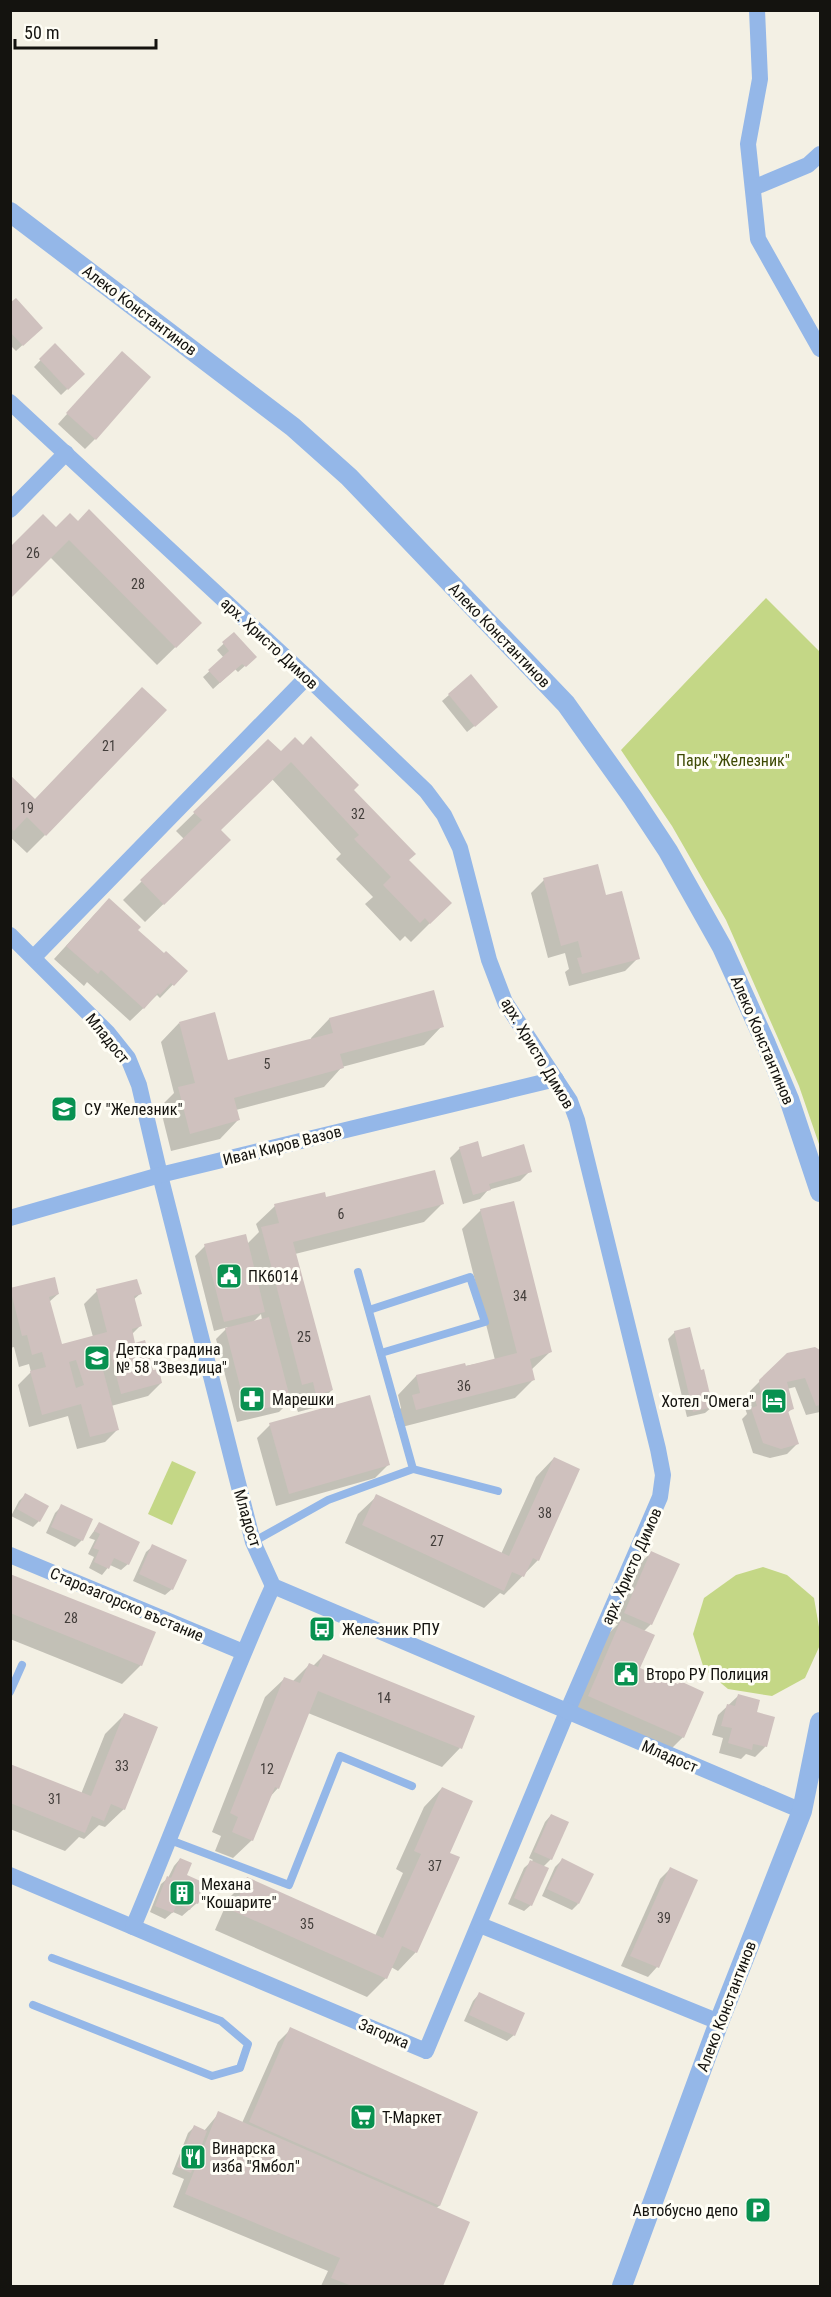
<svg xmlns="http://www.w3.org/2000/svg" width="831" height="2297" font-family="'Roboto Condensed',sans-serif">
<rect width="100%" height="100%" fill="#f3f0e4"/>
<g fill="#c4d786">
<polygon points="766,598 820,652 820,1147 799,1086 726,920 672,826 621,750"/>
<polygon points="172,1461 196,1472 172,1525 148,1514"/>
<polygon points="763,1567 787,1575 814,1598 820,1633 820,1645 805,1678 772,1696 728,1689 704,1669 693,1634 704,1598 736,1575"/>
</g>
<g fill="#0003" fill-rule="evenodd">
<polygon points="10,305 41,328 16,351 10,345"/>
<polygon points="55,345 83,374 61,395 34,367"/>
<polygon points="113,363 95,439 85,449 58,424"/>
<polygon points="56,529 200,623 157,665 50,557"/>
<polygon points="234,634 255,657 238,672 235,669 213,689 203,677 224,658 217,650"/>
<polygon points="471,676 490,713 467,732 442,701"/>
<polygon points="268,741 281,753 352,790 407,860 450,903 411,942 405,936 400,941 365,904 373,897 336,859 341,854 272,779 219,830 229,840 145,922 123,900 184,839 176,831"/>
<polygon points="10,778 34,801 45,835 27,853 10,837"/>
<polygon points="544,880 605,897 638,958 625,971 569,986 565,972 569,969 565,953 548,958 531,893"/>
<polygon points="96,913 136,930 163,955 186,971 160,998 157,995 130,1021 87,982 84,986 54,959"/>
<polygon points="329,1019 442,1026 424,1045 342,1067 324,1087 236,1110 238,1120 220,1139 171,1151 160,1107 174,1093 161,1042 179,1023 227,1062 311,1040 311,1038"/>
<polygon points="460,1148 481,1159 530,1171 520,1181 488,1190 480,1199 463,1204 450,1158"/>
<path d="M325 1199 442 1204 424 1222 295 1254 332 1390 313 1408 298 1412 294 1400 290 1401 279 1412 237 1422 216 1339 228 1327 214 1331 195 1256 205 1246 247 1244 259 1232 256 1224 275 1206ZM261 1314 262 1320 252 1323Z"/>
<polygon points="481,1210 550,1352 531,1370 534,1379 515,1398 398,1428 394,1415 401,1408 398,1395 416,1376 495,1360 462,1229"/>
<polygon points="10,1290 58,1294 49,1302 61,1346 93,1337 84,1304 97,1291 140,1294 133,1300 140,1326 131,1335 134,1345 161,1383 148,1396 111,1406 118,1429 105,1442 77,1449 68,1416 29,1427 18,1385 31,1372 29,1364 19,1367 14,1347 10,1348"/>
<polygon points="675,1332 700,1372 712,1407 705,1413 687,1417 668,1339"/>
<polygon points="815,1348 820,1352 820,1412 806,1415 795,1387 787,1389 792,1409 787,1413 797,1444 787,1454 770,1458 753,1453 742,1419 747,1414 745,1408 752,1401 750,1391 760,1381"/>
<polygon points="270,1425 388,1465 375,1478 276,1506 257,1438"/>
<polygon points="554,1458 538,1560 504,1595 500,1593 484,1608 345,1543 358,1514 377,1496 501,1554 536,1477"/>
<polygon points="25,1495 39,1521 33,1527 11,1516 19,1501"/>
<polygon points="62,1506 82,1540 75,1547 46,1533 55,1513"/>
<polygon points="99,1524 128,1564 121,1570 110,1565 102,1575 89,1568 94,1557 88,1554 95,1540 89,1538"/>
<polygon points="153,1546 172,1589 165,1595 133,1581 146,1552"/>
<polygon points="651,1553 651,1624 644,1631 638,1669 683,1737 670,1750 576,1709 608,1634 618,1624 615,1623 641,1562"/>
<polygon points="10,1575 141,1665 122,1684 10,1639"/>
<polygon points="323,1656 460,1748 442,1767 308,1713 278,1788 269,1798 252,1840 233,1858 215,1851 221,1836 212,1832 265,1697 284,1679 292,1682 309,1665 313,1666"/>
<polygon points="738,1696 755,1713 773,1718 765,1747 755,1757 746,1754 741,1759 719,1753 723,1738 712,1735 718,1715"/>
<polygon points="124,1715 124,1809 105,1827 99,1825 84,1839 79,1837 65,1851 10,1829 10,1765 81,1794 105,1734"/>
<polygon points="442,1788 416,1952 398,1971 391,1967 386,1978 367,1997 215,1930 229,1898 248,1879 375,1936 403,1873 396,1869 424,1807"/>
<polygon points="551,1815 551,1859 543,1867 531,1905 524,1911 508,1904 524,1868 533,1860 529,1858 545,1822"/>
<polygon points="180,1859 185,1876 197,1903 182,1916 173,1912 165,1919 150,1912 161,1884 168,1878 174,1866"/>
<polygon points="562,1860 578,1904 572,1910 542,1896 555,1867"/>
<polygon points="670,1869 657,1967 648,1977 621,1966 660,1879"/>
<polygon points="479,1994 514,2035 507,2041 464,2021 473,2001"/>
<polygon points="291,2029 476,2112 439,2206 435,2209 468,2223 441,2286 321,2286 328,2271 173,2207 184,2179 172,2174 188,2133 194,2127 204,2131 219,2113 242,2123 278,2042"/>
</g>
<g fill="#cfc1be" fill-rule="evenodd">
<polygon points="16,298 43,328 23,346 10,332 10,303"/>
<polygon points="55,343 85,374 68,390 39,359"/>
<polygon points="122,351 151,377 96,440 66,413"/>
<polygon points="89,509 202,623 176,648 69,540 10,599 10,547 43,514 56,527 70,513 78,521"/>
<polygon points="234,632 257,657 246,667 242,664 220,683 208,670 229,651 222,642"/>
<polygon points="471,674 498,707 475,727 448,694"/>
<polygon points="142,687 167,710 46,836 27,817 14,831 10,827 10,775 35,799"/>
<polygon points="311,736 359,785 354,790 416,854 409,860 452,903 430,924 425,918 420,923 383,885 391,877 354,839 359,835 291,762 221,830 231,840 164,905 140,880 202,820 193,812 268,739 281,751 295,737 303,745"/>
<polygon points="598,864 606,895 622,891 640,959 582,974 577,958 582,957 578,941 561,946 543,878"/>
<polygon points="109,898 141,927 138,930 164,953 166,951 188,971 174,986 171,983 160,995 158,993 144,1009 101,970 98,974 66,946"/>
<polygon points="434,990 444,1027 340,1054 344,1068 234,1098 240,1120 190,1134 178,1087 195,1083 179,1022 215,1012 228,1060 333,1033 329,1018"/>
<polygon points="478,1141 482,1157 524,1144 532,1172 489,1184 491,1190 473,1195 459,1147"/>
<polygon points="435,1170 444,1204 293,1242 333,1390 316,1395 313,1382 302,1385 261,1227 279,1223 274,1204 325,1192 326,1197"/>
<polygon points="514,1201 552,1352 530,1359 535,1380 416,1410 412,1395 420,1393 416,1375 465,1363 466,1366 517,1353 480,1209"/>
<polygon points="246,1234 265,1312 224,1322 204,1244"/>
<path d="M55 1277 59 1294 49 1297 62 1344 107 1332 96 1289 137 1279 142 1294 134 1296 142 1326 132 1329 135 1343 145 1340 153 1370 159 1369 162 1383 121 1394 110 1352 99 1355 119 1430 90 1437 81 1404 42 1415 30 1371 46 1367 42 1352 32 1355 27 1335 22 1336 10 1288ZM76 1360 84 1385 76 1388 69 1362Z"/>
<polygon points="269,1317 291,1402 247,1413 225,1328"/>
<polygon points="690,1327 701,1370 704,1369 713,1407 693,1412 674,1331"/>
<polygon points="815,1347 820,1350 820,1405 816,1406 805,1378 787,1382 794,1409 788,1411 799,1444 781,1449 763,1443 751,1408 757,1406 754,1396 761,1394 759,1380 787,1353"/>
<polygon points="370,1395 390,1465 289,1494 269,1423"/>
<polygon points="554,1457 580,1469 539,1561 533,1558 524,1577 512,1572 504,1591 362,1525 376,1494 509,1556"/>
<polygon points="25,1493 49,1506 40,1522 17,1509"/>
<polygon points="61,1504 93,1519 83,1541 51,1527"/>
<polygon points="99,1522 140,1542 129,1565 114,1558 109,1569 94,1562 99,1550 93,1548 100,1534 94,1531"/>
<polygon points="152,1544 187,1560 173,1590 139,1574"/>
<polygon points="651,1551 680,1564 652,1625 624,1613"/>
<polygon points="10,1574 156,1632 142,1666 10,1613"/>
<polygon points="621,1620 655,1635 640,1668 678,1684 680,1681 704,1692 684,1738 588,1696"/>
<polygon points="323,1654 475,1716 462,1749 318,1691 279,1789 275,1787 253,1841 232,1832 238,1817 230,1813 284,1677 300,1683 309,1663 318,1667"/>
<polygon points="738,1694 760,1700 757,1712 775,1717 767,1747 753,1744 752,1750 728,1743 732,1728 721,1726 727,1704 735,1706"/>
<polygon points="124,1713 158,1727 125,1810 111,1804 104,1821 92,1816 85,1833 10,1803 10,1764 91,1796"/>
<polygon points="442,1787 473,1801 450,1853 460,1857 417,1953 402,1946 387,1979 233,1911 247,1877 383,1938 421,1854 414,1851"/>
<polygon points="551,1814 569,1822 552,1860 534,1852"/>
<polygon points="180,1858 192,1863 187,1875 207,1884 198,1904 193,1902 190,1910 177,1904 173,1913 155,1906 167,1876 171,1878"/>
<polygon points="562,1858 594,1874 579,1904 547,1889"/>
<polygon points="530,1860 549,1868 532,1906 514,1898"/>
<polygon points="670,1867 698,1880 659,1968 630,1956"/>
<polygon points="479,1992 525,2013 515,2036 469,2015"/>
<polygon points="290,2027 478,2112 440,2206 249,2122"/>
<polygon points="218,2111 470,2222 443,2286 352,2286 331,2278 340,2258 185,2194"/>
<polygon points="194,2125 207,2131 191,2173 177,2167"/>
</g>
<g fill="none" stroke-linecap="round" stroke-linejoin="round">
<g stroke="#94b7e8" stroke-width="8">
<polyline points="369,1310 470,1277 485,1322 381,1353"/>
<polyline points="413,1469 498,1491"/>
<polyline points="253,1542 328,1500 413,1469 358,1272"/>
<polyline points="10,1692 22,1665"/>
<polyline points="170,1840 289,1885 340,1756 412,1786"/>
<polyline points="33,2005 212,2076 240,2068 248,2044 221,2021 52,1958"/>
</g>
<g stroke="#94b7e8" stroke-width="16">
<polyline points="757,10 760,79 748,144 758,239 820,349"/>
<polyline points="753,188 808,165 820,154"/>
<polyline points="10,402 307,677 426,791 444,815 460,848 489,960 505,1002 570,1101 577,1120 658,1449 663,1475 660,1497 567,1712 426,2051 10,1875"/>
<polyline points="10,510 66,453"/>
<polyline points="10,935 108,1033 128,1058 139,1085 160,1175 253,1542 273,1586 802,1811"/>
<polyline points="34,957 307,677"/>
<polyline points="10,1218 160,1175 556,1079"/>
<polyline points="10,1555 243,1652"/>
<polyline points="480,1925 719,2022"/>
<path d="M133 1927C181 1814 222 1698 273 1586"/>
</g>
<g stroke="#94b7e8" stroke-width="20">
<polyline points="10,212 293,427 349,477 566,704 633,798 668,851 722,947 766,1044 789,1099 820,1192"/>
<polyline points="622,2286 719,2022 802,1811 820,1722"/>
</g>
</g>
<defs>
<g id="school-square" transform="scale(1.35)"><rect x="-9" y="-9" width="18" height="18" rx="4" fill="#089150" stroke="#fffef6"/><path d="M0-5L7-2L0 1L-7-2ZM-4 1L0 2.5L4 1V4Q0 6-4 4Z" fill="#fff"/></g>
<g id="civic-square" transform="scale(1.35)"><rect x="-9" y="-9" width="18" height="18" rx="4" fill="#089150" stroke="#fffef6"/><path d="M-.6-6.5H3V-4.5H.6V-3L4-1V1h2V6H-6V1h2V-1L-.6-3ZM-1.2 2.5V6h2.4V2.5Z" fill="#fff"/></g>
<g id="pharmacy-square" transform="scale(1.35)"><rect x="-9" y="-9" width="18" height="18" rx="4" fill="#089150" stroke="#fffef6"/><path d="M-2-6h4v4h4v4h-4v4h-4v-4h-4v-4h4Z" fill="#fff"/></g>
<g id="hotel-square" transform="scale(1.35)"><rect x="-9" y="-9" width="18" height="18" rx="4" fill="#089150" stroke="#fffef6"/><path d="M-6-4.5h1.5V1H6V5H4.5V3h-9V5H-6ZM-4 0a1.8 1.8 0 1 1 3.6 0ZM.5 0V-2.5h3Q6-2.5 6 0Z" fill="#fff"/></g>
<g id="bus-square" transform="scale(1.35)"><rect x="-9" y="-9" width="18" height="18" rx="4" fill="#089150" stroke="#fffef6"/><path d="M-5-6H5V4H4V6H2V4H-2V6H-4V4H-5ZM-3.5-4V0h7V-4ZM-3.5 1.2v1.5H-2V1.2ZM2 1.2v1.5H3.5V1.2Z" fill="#fff"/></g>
<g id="building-square" transform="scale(1.35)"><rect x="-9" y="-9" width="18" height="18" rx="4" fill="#089150" stroke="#fffef6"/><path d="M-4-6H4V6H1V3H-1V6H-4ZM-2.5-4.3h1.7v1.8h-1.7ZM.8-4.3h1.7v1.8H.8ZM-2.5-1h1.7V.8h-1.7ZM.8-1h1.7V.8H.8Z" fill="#fff"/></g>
<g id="supermarket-square" transform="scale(1.35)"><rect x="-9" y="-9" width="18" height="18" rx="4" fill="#089150" stroke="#fffef6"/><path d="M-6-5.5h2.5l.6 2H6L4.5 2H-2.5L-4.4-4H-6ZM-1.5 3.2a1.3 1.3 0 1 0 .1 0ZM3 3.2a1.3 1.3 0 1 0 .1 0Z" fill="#fff"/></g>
<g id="restaurant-square" transform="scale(1.35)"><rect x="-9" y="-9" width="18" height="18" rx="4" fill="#089150" stroke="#fffef6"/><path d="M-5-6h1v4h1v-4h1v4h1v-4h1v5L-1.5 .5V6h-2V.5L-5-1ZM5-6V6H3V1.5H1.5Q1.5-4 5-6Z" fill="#fff"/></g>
<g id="parking-square" transform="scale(1.35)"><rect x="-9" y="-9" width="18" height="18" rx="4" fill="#089150" stroke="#fffef6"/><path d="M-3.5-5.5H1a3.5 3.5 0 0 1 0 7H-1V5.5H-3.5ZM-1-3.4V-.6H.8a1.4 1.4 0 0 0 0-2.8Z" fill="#fff"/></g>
</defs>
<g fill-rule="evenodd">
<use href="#school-square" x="64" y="1109"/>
<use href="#civic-square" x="229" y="1276"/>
<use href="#school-square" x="97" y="1358"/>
<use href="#pharmacy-square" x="252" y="1399"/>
<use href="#hotel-square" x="774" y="1401"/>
<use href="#bus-square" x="322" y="1629"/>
<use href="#civic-square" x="626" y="1674"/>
<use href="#building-square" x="182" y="1893"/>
<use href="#supermarket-square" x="363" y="2117"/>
<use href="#restaurant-square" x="193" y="2157"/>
<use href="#parking-square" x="758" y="2210"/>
</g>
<g text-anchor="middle" stroke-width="6" stroke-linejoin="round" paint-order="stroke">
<g font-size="14" fill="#433e3b">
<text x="33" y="558">26</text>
<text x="138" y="589">28</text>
<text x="109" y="751">21</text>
<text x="27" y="813">19</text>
<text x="358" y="819">32</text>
<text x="267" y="1069">5</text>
<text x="341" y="1219">6</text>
<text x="520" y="1301">34</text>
<text x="304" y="1342">25</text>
<text x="464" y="1391">36</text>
<text x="545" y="1518">38</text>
<text x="437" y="1546">27</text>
<text x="71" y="1623">28</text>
<text x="384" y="1703">14</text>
<text x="122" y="1771">33</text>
<text x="267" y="1774">12</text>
<text x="55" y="1804">31</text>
<text x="435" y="1871">37</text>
<text x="664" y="1923">39</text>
<text x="307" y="1929">35</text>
</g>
<g font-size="16" fill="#14130f" stroke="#fffef6">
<text transform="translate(140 310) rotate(37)" y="6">Алеко Константинов</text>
<text transform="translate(500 635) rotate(46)" y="6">Алеко Константинов</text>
<text transform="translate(270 643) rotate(43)" y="6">арх. Христо Димов</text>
<text transform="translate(108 1038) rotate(51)" y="6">Младост</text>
<text transform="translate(763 1040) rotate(67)" y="6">Алеко Константинов</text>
<text transform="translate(538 1053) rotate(59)" y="6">арх. Христо Димов</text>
<text transform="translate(282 1145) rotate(-14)" y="6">Иван Киров Вазов</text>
<text transform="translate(248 1518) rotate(73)" y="6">Младост</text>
<text transform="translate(631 1566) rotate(-66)" y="6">арх. Христо Димов</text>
<text transform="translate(127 1604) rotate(23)" y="6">Старозагорско въстание</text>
<text transform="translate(670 1756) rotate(23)" y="6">Младост</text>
<text transform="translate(726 2006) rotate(-69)" y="6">Алеко Константинов</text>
<text transform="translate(384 2033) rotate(23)" y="6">Загорка</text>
</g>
<g font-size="16" fill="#3e4a04" stroke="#fffef6">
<text x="733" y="766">Парк "Железник"</text>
</g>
<g font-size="16" fill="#14130f" stroke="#fffef6" text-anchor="start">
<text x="84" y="1115">СУ "Железник"</text>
<text x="248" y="1282">ПК6014</text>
<text x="116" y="1355">Детска градина<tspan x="116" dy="18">№ 58 "Звездица"</tspan></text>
<text x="272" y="1405">Марешки</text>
<text x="754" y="1407" text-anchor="end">Хотел "Омега"</text>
<text x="342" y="1635">Железник РПУ</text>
<text x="646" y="1680">Второ РУ Полиция</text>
<text x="201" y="1890">Механа<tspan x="201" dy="18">"Кошарите"</tspan></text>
<text x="382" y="2123">Т-Маркет</text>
<text x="212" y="2154">Винарска<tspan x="212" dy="18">изба "Ямбол"</tspan></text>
<text x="738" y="2216" text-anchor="end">Автобусно депо</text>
</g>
</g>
<rect width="831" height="2297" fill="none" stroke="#14130f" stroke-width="24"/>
<path d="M15 39v9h141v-9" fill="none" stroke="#14130f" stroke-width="3"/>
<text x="24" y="39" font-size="18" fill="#14130f" stroke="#fffef6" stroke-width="4.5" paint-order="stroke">50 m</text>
</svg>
